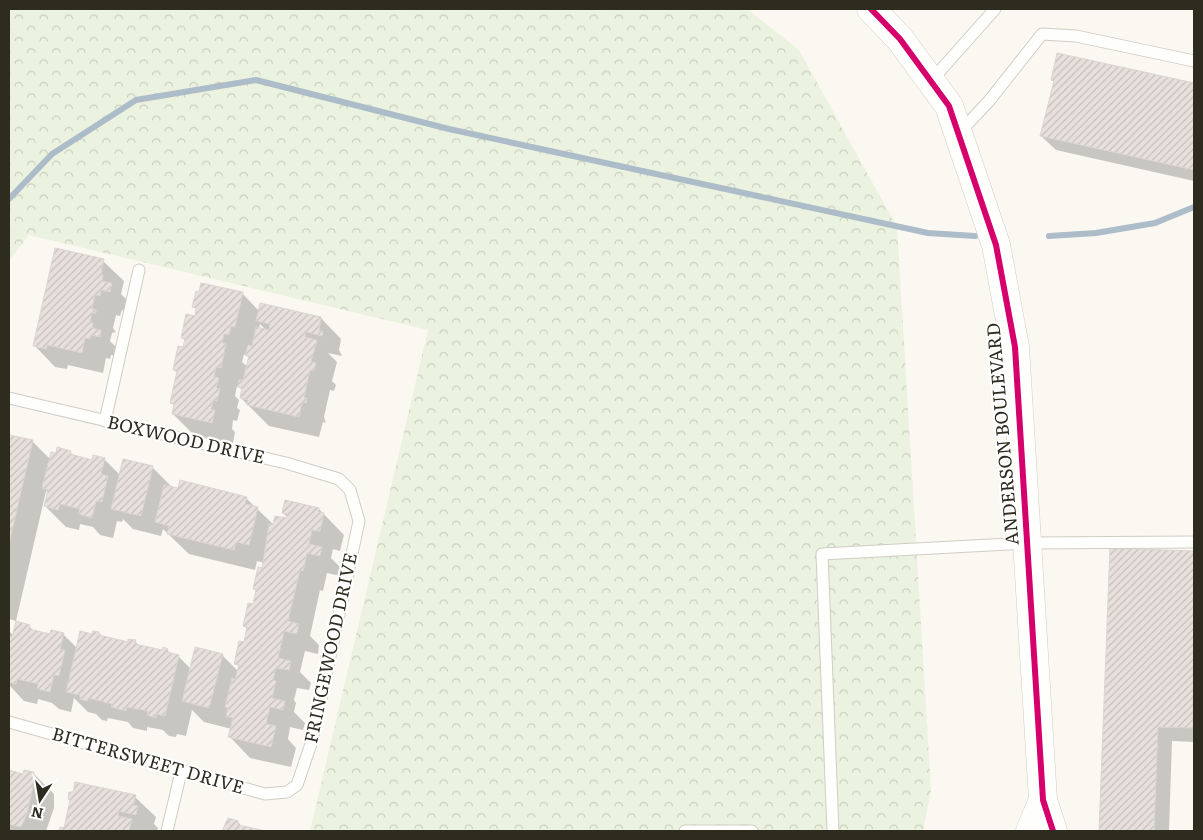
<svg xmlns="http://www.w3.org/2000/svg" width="1203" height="840" font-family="Literata,serif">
<defs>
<pattern id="forest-crowns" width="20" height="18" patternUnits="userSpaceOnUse" patternTransform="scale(1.25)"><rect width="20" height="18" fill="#ebf2df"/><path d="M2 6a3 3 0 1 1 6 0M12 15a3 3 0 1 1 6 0" fill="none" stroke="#cad0bf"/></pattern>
<pattern id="building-hatch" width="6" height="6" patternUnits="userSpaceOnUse" patternTransform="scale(1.25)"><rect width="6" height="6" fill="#e7e0dd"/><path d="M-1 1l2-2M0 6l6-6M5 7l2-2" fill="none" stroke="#c6c0bd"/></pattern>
</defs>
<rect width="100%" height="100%" fill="#faf8f1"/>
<polygon fill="url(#forest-crowns)" points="9,9 747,9 799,50 897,227 931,790 923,831 310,831 428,330 29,235 9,261"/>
<g fill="#0003" fill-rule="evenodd">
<polygon points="1058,55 1194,85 1194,181 1056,150 1041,136 1051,97"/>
<polygon points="103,261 124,281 121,294 132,305 130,312 122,310 120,316 116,315 113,328 116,332 112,333 110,341 121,352 120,357 111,355 110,359 106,358 103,373 68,365 67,369 55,367 35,346"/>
<path d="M242 293 259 311 321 318 341 339 339 350 342 356 328 353 337 362 332 381 336 385 334 391 330 390 324 417 326 423 323 422 319 437 269 426 241 398 243 390 237 386 235 396 239 400 237 408 240 410 237 421 233 420 232 429 235 432 233 443 194 435 173 414 175 406 171 402 177 373 174 370 186 341 182 337 196 318 197 310 194 306ZM260 324 267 331 259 329ZM244 354 250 358 248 367 242 362Z"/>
<polygon points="9,436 32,441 50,459 70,452 75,457 93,461 104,459 120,475 152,467 173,488 246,498 274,525 287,520 287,517 283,513 319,509 344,535 340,551 333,549 331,558 342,569 341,576 327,573 323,591 320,590 310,636 319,645 318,654 305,651 300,672 311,683 309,690 297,688 294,700 296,703 294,712 305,723 303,730 290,727 288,739 296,748 291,767 250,758 230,737 232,729 204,722 192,710 186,736 177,734 176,737 169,736 163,730 147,727 147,731 133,728 128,722 108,718 107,721 102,720 96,714 88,712 74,698 71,712 59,709 52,703 38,699 37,704 24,701 10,686 9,691 9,631 14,636 29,626 35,632 51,635 63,634 77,648 99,633 103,637 129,643 135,641 140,647 163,652 167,650 172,655 178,656 191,669 222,655 238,671 239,667 236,663 245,643 248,630 244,626 254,606 257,591 254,589 264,563 257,561 255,570 189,554 163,529 161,536 133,529 123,519 122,522 117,521 113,538 100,535 93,527 80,524 79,530 66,527 45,506 48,493 46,491 16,621 9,619"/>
<polygon points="1111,550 1194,553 1194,742 1172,741 1169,831 1101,831"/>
<polygon points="9,772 24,775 33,773 54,794 54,808 46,831 9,831"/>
<polygon points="135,797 156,817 154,824 158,828 157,831 60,831 60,829 65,830"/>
<polygon points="228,820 238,822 243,828 260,831 223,831"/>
</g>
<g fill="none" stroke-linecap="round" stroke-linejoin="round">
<g stroke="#acbcc9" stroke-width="6">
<polyline points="9,199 52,154 136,100 256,80 449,129 928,233 975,236"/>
<polyline points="1049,236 1096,233 1155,223 1194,207"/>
</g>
</g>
<g fill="url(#building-hatch)" stroke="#dcd4cf">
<polygon points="1057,53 1194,83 1194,170 1040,136 1054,81 1051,80"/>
<polygon points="55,248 104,259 101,274 103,275 102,281 112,283 110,292 101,290 100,296 95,295 92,309 96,310 96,313 92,313 90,322 93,323 92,328 101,330 100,337 91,335 90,339 85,338 82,353 47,345 46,349 33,346"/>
<polygon points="201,283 243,292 235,327 231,326 229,335 224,334 222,343 226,343 221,368 216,367 214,377 219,378 216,388 220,389 217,401 213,400 211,410 215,410 212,423 172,414 174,404 170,403 177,371 173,370 178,346 183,347 185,339 181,338 186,314 195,316 196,308 192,307 196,291 199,292"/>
<polygon points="260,303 321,317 319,331 323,331 322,336 306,332 305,337 317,340 311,362 316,363 314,371 310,370 304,398 307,398 306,403 302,402 299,417 247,405 248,400 240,398 242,388 238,387 239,380 243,380 249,356 245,355 248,345 252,346 256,327 269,330 270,324 256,321"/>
<polygon points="9,435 33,440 9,544"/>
<polygon points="57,447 71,451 70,454 92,460 93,455 105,458 101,474 108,476 102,502 96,501 92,518 78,514 80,509 60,504 58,510 44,506 48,490 42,488 51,452 56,453"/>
<polygon points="123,459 153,466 141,516 111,509"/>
<polygon points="180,480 247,497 245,504 258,507 249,545 236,542 234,550 167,534 169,526 155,522 164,485 178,488"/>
<polygon points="285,500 319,508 318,512 324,513 320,531 312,530 309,544 322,547 320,556 307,553 303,571 300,570 288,621 299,624 297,634 284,631 278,658 291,661 289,670 276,668 273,680 276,681 272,698 285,701 283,710 270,707 266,724 276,726 271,747 228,737 233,718 226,717 228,708 225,707 232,678 235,679 239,665 234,664 239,641 244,642 247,627 243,626 248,603 253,604 256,590 253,589 258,567 262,568 269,524 273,525 275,516 286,518 287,514 282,513"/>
<polygon points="1110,548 1194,551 1193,728 1158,727 1154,831 1099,831"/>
<polygon points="16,621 30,625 29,629 50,634 51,630 64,633 60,649 65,650 59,676 54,675 50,692 37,689 38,684 17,679 16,684 9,682 9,637 12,637"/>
<polygon points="80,631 92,634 93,631 99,632 99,635 128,642 128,639 136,640 135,644 162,650 163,647 168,649 167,652 179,655 165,716 156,714 156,718 147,715 148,711 127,707 126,711 111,707 112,704 88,698 87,701 80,699 80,695 66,692"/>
<polygon points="195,647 223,654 209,708 182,701"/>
<polygon points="9,770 23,774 24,770 34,772 33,786 27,814 21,827 9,824"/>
<polygon points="75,782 136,795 133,805 138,806 136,815 119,811 118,816 132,819 129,831 59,831 60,827 64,828 70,800 68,799 69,792 73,792"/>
<polygon points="228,818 238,821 238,825 266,831 222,831"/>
</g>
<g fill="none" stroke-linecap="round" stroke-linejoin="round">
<g stroke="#d0cdc4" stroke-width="13">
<g id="lane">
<polyline points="931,81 995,9"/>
<polyline points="959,133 989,101 1042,34 1076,36 1194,61"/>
<polyline points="9,398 286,463 339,479 350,490 359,521 312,741 297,785 287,792 265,794 9,722"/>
<polyline points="105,421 139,270"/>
<polyline points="167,831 181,772"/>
<polyline points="685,831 752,831"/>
<polyline points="833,831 822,554 1027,543 1194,542"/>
</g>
</g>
<g stroke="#d0cdc4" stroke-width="29">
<g id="secondary">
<polyline points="871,9 900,39 949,106 996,245 1015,347 1043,800 1053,831"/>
<polyline points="1030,831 1043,800"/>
</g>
</g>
<use href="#lane" stroke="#fefefd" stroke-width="11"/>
<use href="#secondary" stroke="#fefefd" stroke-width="28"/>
<g stroke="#fff" stroke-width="9">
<polyline id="cycleway" points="871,9 900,39 949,106 996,245 1015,347 1043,800 1053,831"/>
</g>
<use href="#cycleway" stroke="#d6006c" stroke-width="6"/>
</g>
<g text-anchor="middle" stroke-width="4.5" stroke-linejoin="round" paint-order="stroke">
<g font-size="18" fill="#2e2c1f" stroke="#fff">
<text transform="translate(1003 434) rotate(-95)" y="6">ANDERSON BOULEVARD</text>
<text transform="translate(186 440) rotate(13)" y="6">BOXWOOD DRIVE</text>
<text transform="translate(331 648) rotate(-78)" y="6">FRINGEWOOD DRIVE</text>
<text transform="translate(148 761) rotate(16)" y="6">BITTERSWEET DRIVE</text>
</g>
</g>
<rect width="1203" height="840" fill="none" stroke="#2e2c1f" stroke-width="20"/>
<g transform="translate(40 800) rotate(192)" stroke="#ffffff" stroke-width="4" paint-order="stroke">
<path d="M0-4L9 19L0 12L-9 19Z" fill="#2e2c1f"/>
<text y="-8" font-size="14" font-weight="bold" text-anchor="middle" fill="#2e2c1f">N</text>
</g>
</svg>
